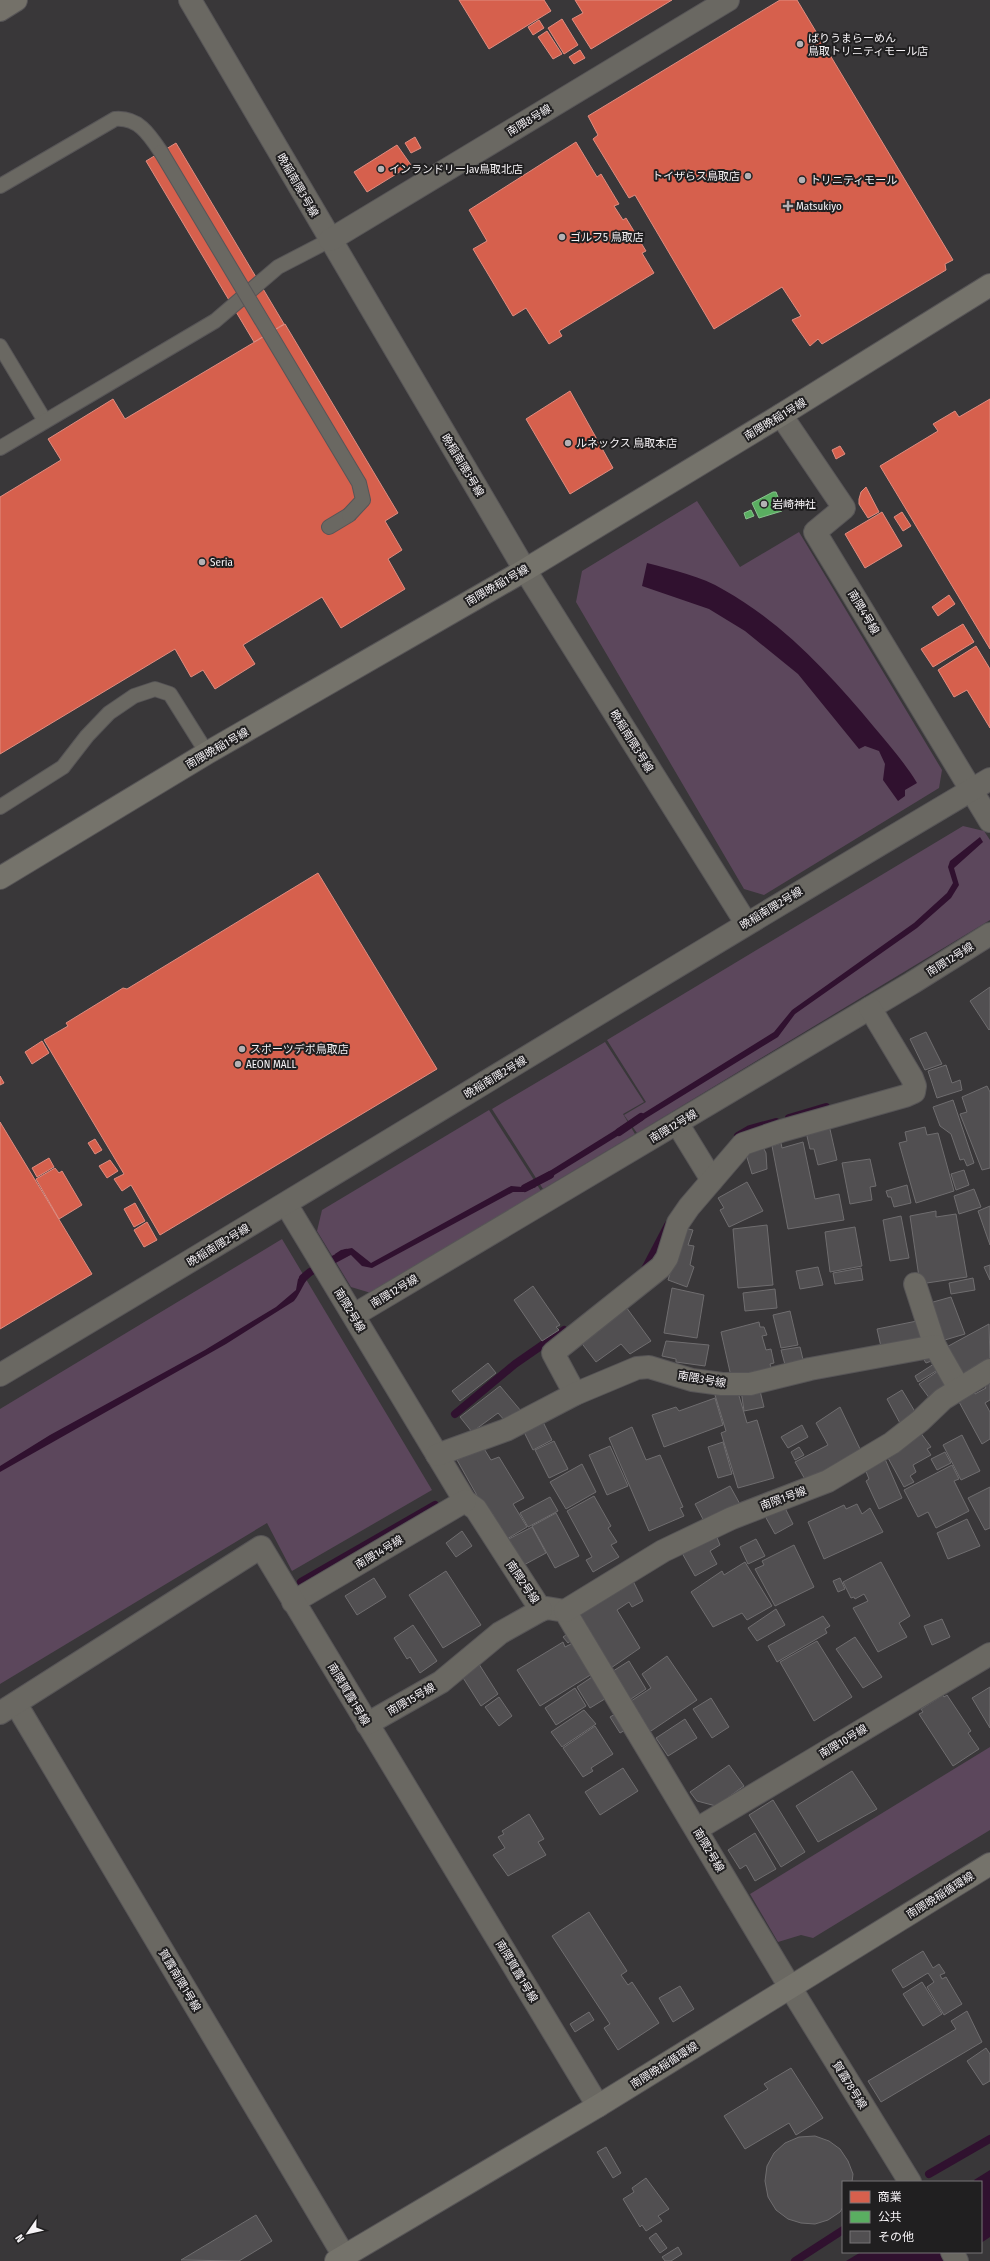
<svg xmlns="http://www.w3.org/2000/svg" width="990" height="2261" font-family="'Fira Sans Condensed','Noto Sans JP',sans-serif">
<rect width="100%" height="100%" fill="#393739"/>
<g fill="#5c475c">
<polygon points="697,501 740,567 799,532 942,770 939,788 764,895 744,889 576,602 582,571"/>
<polygon points="963,826 984,831 990,840 990,920 637,1133 624,1115 646,1102 607,1040"/>
<polygon points="605,1042 644,1102 623,1114 635,1134 543,1189 492,1109"/>
<polygon points="489,1110 541,1191 371,1293 351,1287 317,1231 322,1210"/>
<polygon points="282,1239 432,1490 292,1571 267,1523 0,1684 0,1409"/>
<polygon points="990,1747 990,1830 813,1938 801,1935 778,1942 750,1894"/>
</g>
<g fill="#30112f">
<path d="M647 563C673 570 701 576 724 590 783 623 832 676 874 727 889 745 905 763 917 783L905 790V796L898 801 883 780 885 764 879 751 865 746 859 749 798 674 745 631 709 609 642 586Z"/>
<polygon points="980,837 983,842 954,868 959,885 951,898 917,928 795,1014 778,1037 635,1125 631,1121 774,1032 792,1010 914,923 947,893 953,883 948,867 950,861"/>
<polygon points="625,1124 629,1129 543,1182 540,1177"/>
<polygon points="532,1181 536,1187 523,1192 513,1192 372,1268 362,1266 351,1255 338,1259 335,1254 341,1250 352,1248 371,1263 511,1186 522,1187"/>
<path d="M310 1269 313 1274C303 1281 302 1291 294 1301L226 1344 0 1472V1466L50 1435 205 1350 276 1307 296 1290 298 1279Z"/>
<polygon points="990,2170 990,2237 981,2243 981,2182 975,2182 974,2180"/>
<polygon points="861,2252 966,2252 951,2261 846,2261"/>
</g>
<g fill="#d6604d" stroke="#e08c80">
<polygon points="459,0 544,0 551,11 489,49"/>
<polygon points="575,0 672,0 591,49 572,19 583,13"/>
<polygon points="780,0 797,0 953,260 945,264 946,270 822,344 818,339 810,346 792,320 801,316 782,287 714,329 635,195 629,198 593,139 598,135 588,116"/>
<polygon points="562,19 578,45 564,54 548,28"/>
<polygon points="539,20 544,28 533,35 528,27"/>
<polygon points="547,31 562,54 553,59 538,37"/>
<polygon points="580,50 585,58 574,64 569,57"/>
<polygon points="415,137 421,148 411,153 405,143"/>
<polygon points="576,142 597,177 601,174 619,204 614,206 623,220 626,218 646,251 642,253 654,273 559,331 562,336 549,344 526,308 513,316 473,249 487,241 469,210"/>
<polygon points="176,143 284,324 254,342 146,161"/>
<polygon points="397,145 411,165 367,192 354,172"/>
<polygon points="285,324 398,513 385,521 402,550 388,559 405,589 341,628 322,597 243,645 255,664 215,689 203,670 191,677 175,649 0,754 0,497 61,460 48,439 113,399 125,419"/>
<polygon points="570,391 613,468 570,494 526,419"/>
<polygon points="990,399 990,649 880,466 938,431 933,424 955,411 959,417"/>
<polygon points="840,446 845,454 836,459 832,450"/>
<polygon points="866,487 879,512 868,518 859,504 859,499 861,492"/>
<polygon points="882,512 902,546 865,568 845,534"/>
<polygon points="902,512 911,526 903,531 894,517"/>
<polygon points="949,595 955,604 938,616 932,607"/>
<polygon points="963,624 974,642 933,667 921,649"/>
<polygon points="976,646 990,669 990,728 967,690 954,697 938,670"/>
<polygon points="318,873 437,1069 160,1235 131,1185 122,1191 114,1179 124,1174 44,1040 68,1026 66,1023 123,988 127,989"/>
<polygon points="42,1041 49,1053 32,1064 25,1052"/>
<polygon points="0,1076 4,1083 0,1085"/>
<polygon points="0,1122 92,1274 0,1329"/>
<polygon points="95,1139 102,1150 95,1154 88,1143"/>
<polygon points="49,1158 54,1167 37,1177 32,1168"/>
<polygon points="110,1160 118,1171 107,1178 99,1166"/>
<polygon points="55,1168 59,1173 62,1171 82,1205 59,1219 36,1179"/>
<polygon points="135,1203 145,1221 134,1227 124,1209"/>
<polygon points="147,1222 157,1240 144,1247 134,1230"/>
</g>
<g fill="#5aae61" stroke="#89c38e">
<polygon points="773,492 776,492 782,507 782,511 759,518 752,503"/>
<polygon points="751,510 754,516 746,519 744,513"/>
</g>
<g fill="none" stroke-linecap="round" stroke-linejoin="round">
<g stroke="#30112f" stroke-width="8">
<polyline points="789,1118 826,1107"/>
<polyline points="619,1132 641,1117"/>
<polyline points="738,1136 750,1129 776,1122"/>
<polyline points="525,1188 550,1175"/>
<polyline points="645,1269 668,1225"/>
<polyline points="303,1278 310,1272 346,1253"/>
<polyline points="455,1414 515,1364 564,1330"/>
<polyline points="301,1582 435,1505"/>
<polyline points="929,2174 990,2139"/>
<polyline points="795,2261 843,2230"/>
</g>
</g>
<g fill="#514f51" stroke="#6f6d6f">
<polygon points="990,987 990,1029 989,1030 970,1001"/>
<polygon points="926,1032 942,1064 925,1070 910,1039"/>
<polygon points="946,1065 952,1083 960,1080 962,1090 937,1098 928,1071"/>
<polygon points="987,1086 990,1092 990,1168 982,1170 960,1114 967,1112 962,1097"/>
<polygon points="953,1100 974,1163 967,1166 964,1159 960,1160 951,1134 940,1126 933,1107"/>
<polygon points="829,1125 837,1160 818,1165 814,1149 810,1149 806,1132"/>
<polygon points="925,1127 927,1135 938,1133 954,1191 916,1203 899,1143 907,1141 905,1132"/>
<polygon points="803,1142 815,1199 839,1194 844,1220 788,1229 772,1146 781,1143 782,1148"/>
<polygon points="762,1145 766,1153 767,1169 752,1174 745,1151"/>
<polygon points="870,1159 876,1186 870,1187 872,1200 850,1204 842,1163"/>
<polygon points="964,1170 969,1185 956,1190 951,1174"/>
<polygon points="747,1182 763,1211 729,1227 720,1210 724,1208 718,1198"/>
<polygon points="907,1185 911,1203 894,1207 891,1197 888,1197 886,1191"/>
<polygon points="974,1189 981,1207 959,1214 954,1196"/>
<polygon points="990,1206 990,1245 978,1211"/>
<polygon points="936,1211 936,1217 956,1214 967,1277 920,1284 910,1216"/>
<polygon points="901,1216 909,1258 890,1261 883,1220"/>
<polygon points="767,1225 773,1285 738,1288 733,1229"/>
<polygon points="855,1227 862,1266 830,1272 825,1232"/>
<polygon points="684,1228 693,1230 688,1245 694,1246 690,1265 694,1267 687,1287 668,1280"/>
<polygon points="990,1265 990,1280 984,1267"/>
<polygon points="818,1267 823,1285 800,1289 796,1271"/>
<polygon points="861,1268 863,1280 835,1284 833,1273"/>
<polygon points="973,1278 975,1290 951,1294 949,1283"/>
<polygon points="533,1286 560,1325 556,1327 559,1330 542,1341 514,1300"/>
<polygon points="672,1288 704,1295 697,1338 664,1333"/>
<polygon points="775,1289 777,1308 745,1311 743,1293"/>
<polygon points="951,1297 965,1334 938,1342 926,1304"/>
<polygon points="626,1307 651,1341 630,1354 621,1344 596,1362 580,1341"/>
<polygon points="790,1311 798,1345 781,1348 773,1315"/>
<polygon points="922,1320 926,1342 882,1351 877,1329"/>
<polygon points="759,1322 760,1327 764,1327 767,1335 762,1336 766,1350 771,1349 774,1363 770,1364 773,1376 732,1381 721,1332"/>
<polygon points="989,1324 990,1360 958,1378 941,1350"/>
<polygon points="666,1341 709,1345 705,1366 676,1362 676,1359 662,1356"/>
<polygon points="800,1347 805,1368 787,1372 781,1350"/>
<polygon points="919,1352 934,1360 926,1363"/>
<polygon points="937,1362 941,1368 918,1382 915,1376"/>
<polygon points="488,1363 496,1373 460,1401 452,1391"/>
<polygon points="941,1369 952,1385 930,1399 919,1384"/>
<polygon points="990,1382 990,1400 985,1403 990,1412 990,1439 982,1444 958,1400 973,1390 975,1394 986,1388 984,1385"/>
<polygon points="500,1386 521,1411 506,1422 498,1413 472,1432 460,1417"/>
<polygon points="759,1387 764,1407 744,1411 741,1390"/>
<polygon points="737,1389 747,1423 757,1420 774,1478 738,1488 721,1433 726,1431 715,1395"/>
<polygon points="902,1390 917,1415 901,1425 887,1399"/>
<polygon points="715,1398 723,1425 664,1447 652,1415 676,1407 679,1411"/>
<polygon points="840,1407 861,1451 806,1481 795,1462 828,1445 816,1423"/>
<polygon points="542,1420 552,1440 533,1450 523,1430"/>
<polygon points="802,1425 808,1437 788,1448 781,1437"/>
<polygon points="632,1427 646,1460 660,1455 683,1507 680,1508 684,1516 649,1531 609,1438"/>
<polygon points="920,1432 931,1447 927,1449 931,1455 913,1465 916,1472 910,1476 914,1482 904,1487 887,1456"/>
<polygon points="962,1435 980,1471 961,1480 943,1445"/>
<polygon points="554,1441 568,1469 549,1478 535,1450"/>
<polygon points="723,1442 732,1474 718,1478 708,1447"/>
<polygon points="610,1446 628,1486 607,1495 589,1455"/>
<polygon points="483,1447 491,1460 499,1457 524,1498 513,1504 527,1527 507,1539 492,1513 488,1515 457,1460"/>
<polygon points="799,1447 804,1455 795,1460 791,1452"/>
<polygon points="945,1452 951,1463 937,1470 931,1459"/>
<polygon points="885,1459 902,1498 879,1509 866,1481 869,1479 865,1469"/>
<polygon points="582,1464 596,1492 566,1509 550,1482"/>
<polygon points="952,1465 959,1479 954,1481 969,1511 936,1528 928,1512 918,1517 904,1490"/>
<polygon points="730,1486 741,1506 705,1523 695,1504"/>
<polygon points="990,1487 990,1528 985,1530 968,1498"/>
<polygon points="594,1496 611,1526 608,1528 617,1542 611,1545 619,1557 593,1572 586,1560 592,1557 567,1511"/>
<polygon points="550,1497 558,1511 528,1527 520,1513"/>
<polygon points="857,1504 862,1514 870,1508 883,1532 824,1559 808,1522 844,1505 846,1509"/>
<polygon points="784,1506 793,1524 775,1534 765,1516"/>
<polygon points="556,1513 579,1556 555,1568 532,1526"/>
<polygon points="967,1519 980,1546 948,1559 937,1533"/>
<polygon points="532,1527 546,1553 522,1566 505,1541"/>
<polygon points="462,1531 472,1546 456,1557 446,1543"/>
<polygon points="716,1535 720,1545 710,1551 717,1564 695,1576 682,1553"/>
<polygon points="756,1539 765,1556 748,1564 740,1547"/>
<polygon points="794,1545 814,1587 775,1606 755,1569 764,1565 762,1561"/>
<polygon points="745,1562 772,1606 747,1620 742,1613 713,1627 691,1592 722,1571 724,1575"/>
<polygon points="881,1562 910,1616 899,1623 907,1637 878,1652 853,1608 868,1601 864,1594 855,1599 854,1597 851,1598 843,1582"/>
<polygon points="446,1571 481,1625 443,1648 409,1595"/>
<polygon points="374,1578 386,1597 357,1615 345,1596"/>
<polygon points="840,1578 845,1589 838,1592 833,1581"/>
<polygon points="632,1579 643,1601 632,1607 629,1602 617,1610 640,1648 608,1670 578,1616"/>
<polygon points="776,1609 785,1625 757,1641 748,1628"/>
<polygon points="823,1616 830,1626 825,1629 827,1633 777,1662 768,1646"/>
<polygon points="942,1619 950,1637 932,1645 924,1626"/>
<polygon points="413,1625 437,1661 420,1673 410,1657 407,1659 394,1638"/>
<polygon points="569,1633 573,1639 568,1643 563,1637"/>
<polygon points="855,1637 882,1677 863,1688 836,1649"/>
<polygon points="817,1641 852,1697 814,1721 780,1662"/>
<polygon points="563,1642 565,1647 573,1643 592,1674 540,1706 517,1670"/>
<polygon points="667,1656 697,1700 648,1733 628,1703 651,1688 642,1674"/>
<polygon points="477,1661 498,1694 481,1706 460,1673"/>
<polygon points="629,1661 646,1689 628,1701 610,1673"/>
<polygon points="595,1675 608,1697 590,1708 577,1687"/>
<polygon points="990,1687 990,1728 972,1698"/>
<polygon points="575,1688 586,1706 556,1725 545,1708"/>
<polygon points="943,1695 944,1697 947,1695 971,1731 968,1733 979,1749 953,1766 919,1714 923,1712 921,1709"/>
<polygon points="499,1697 512,1716 499,1726 485,1707"/>
<polygon points="711,1698 729,1727 712,1738 693,1709"/>
<polygon points="584,1710 596,1724 562,1747 551,1732"/>
<polygon points="617,1713 627,1729 620,1733 610,1717"/>
<polygon points="685,1719 697,1738 668,1756 656,1738"/>
<polygon points="595,1726 613,1754 591,1768 593,1771 583,1777 563,1748"/>
<polygon points="729,1765 744,1786 716,1806 697,1801 690,1792"/>
<polygon points="623,1768 638,1791 600,1815 585,1792"/>
<polygon points="852,1771 877,1809 818,1842 796,1806"/>
<polygon points="773,1800 805,1852 781,1867 749,1815"/>
<polygon points="529,1814 544,1839 538,1842 546,1855 508,1876 493,1855 505,1848 498,1837 504,1834 502,1831"/>
<polygon points="755,1833 776,1869 755,1881 746,1865 740,1869 728,1850"/>
<polygon points="589,1912 627,1971 621,1975 628,1985 632,1982 659,2023 618,2050 604,2028 610,2024 552,1936"/>
<polygon points="923,1951 933,1968 939,1964 945,1973 940,1975 942,1979 946,1977 962,2004 944,2015 927,1987 934,1982 928,1973 903,1988 892,1970"/>
<polygon points="922,1982 942,2014 923,2026 903,1994"/>
<polygon points="680,1986 694,2009 673,2022 659,1998"/>
<polygon points="967,2011 982,2042 881,2102 868,2081 956,2029 951,2021"/>
<polygon points="589,2012 594,2020 575,2032 570,2024"/>
<polygon points="986,2048 990,2054 990,2081 983,2085 967,2061"/>
<polygon points="791,2068 823,2118 796,2135 789,2123 745,2149 724,2116 768,2089 764,2084"/>
<polygon points="815,2136 829,2141 840,2149 848,2161 853,2174 852,2182 843,2182 843,2207 840,2212 828,2220 815,2224 801,2223 788,2219 776,2210 768,2197 765,2181 767,2166 774,2153 785,2143 799,2137"/>
<polygon points="606,2147 621,2173 613,2178 597,2152"/>
<polygon points="646,2178 669,2209 658,2216 662,2221 646,2231 642,2225 640,2227 623,2199 634,2192 632,2188"/>
<polygon points="256,2215 272,2241 239,2261 181,2260"/>
<polygon points="656,2233 667,2248 660,2253 649,2238"/>
<polygon points="678,2247 682,2254 671,2261 665,2261 662,2257"/>
</g>
<g fill="none" stroke-linecap="round" stroke-linejoin="round">
<g stroke="#575557" stroke-width="16">
<g id="lane">
<path d="M0 186 115 119C138 117 149 134 161 152"/>
<polyline points="0,346 45,421"/>
<polyline points="0,448 215,321 278,267 330,240"/>
<polyline points="329,527 349,515"/>
<polyline points="0,807 63,767 87,736 109,713 134,696 155,689 170,694 207,753"/>
</g>
</g>
<g stroke="#575557" stroke-width="24">
<g id="street">
<polyline points="190,0 525,570 746,923"/>
<polyline points="330,240 728,0"/>
<polyline points="781,415 844,508 815,532 990,821"/>
<polyline points="677,1123 712,1180"/>
<polyline points="286,1204 465,1501 476,1509 541,1610 547,1608 565,1611 790,1987 910,2182"/>
<polyline points="915,1284 935,1346"/>
<polyline points="354,1315 912,983 990,934"/>
<path d="M0 1375C331 1178 658 975 990 779"/>
<polyline points="575,1394 553,1353 661,1267 667,1258 678,1223 689,1207 743,1144 781,1131 905,1096 914,1092 915,1086 912,1078 870,1008"/>
<polyline points="437,1455 506,1430 575,1394 637,1368 649,1367 692,1380 722,1384 750,1384 810,1369 935,1346 959,1388"/>
<polyline points="293,1602 465,1501"/>
<polyline points="565,1611 663,1551 732,1518 828,1481 892,1443 920,1421 943,1399 990,1370"/>
<polyline points="16,1704 344,2256"/>
<polyline points="0,1713 261,1547 598,2106"/>
<polyline points="367,1724 441,1682 500,1633 541,1610"/>
<polyline points="697,1829 990,1654"/>
<polyline points="952,2252 957,2261"/>
</g>
</g>
<g stroke="#575557" stroke-width="24">
<g id="secondary">
<polyline points="0,878 207,753 525,570 781,415 990,285"/>
<polyline points="336,2261 598,2106 990,1864"/>
</g>
</g>
<g stroke="#575557" stroke-width="24">
<polyline id="primary" points="0,10 16,0"/>
</g>
<use href="#lane" stroke="#6a6862" stroke-width="14"/>
<use href="#street" stroke="#6a6862" stroke-width="22"/>
<use href="#secondary" stroke="#75736b" stroke-width="22"/>
<use href="#primary" stroke="#747169" stroke-width="22"/>
<g stroke="#575557" stroke-width="16" stroke-linecap="butt">
<polyline id="lane-bridge" points="161,152 359,483 363,500 349,515"/>
</g>
<use href="#lane-bridge" stroke="#6a6862" stroke-width="14"/>
</g>
<g fill="#b4b1b4" stroke="#201f20" stroke-width="1.5">
<circle cx="800" cy="44" r="4"/>
<circle cx="381" cy="169" r="4"/>
<circle cx="748" cy="176" r="4"/>
<circle cx="802" cy="180" r="4"/>
<path d="M786 200h4v4h4v4h-4v4h-4v-4h-4v-4h4z"/>
<circle cx="562" cy="237" r="4"/>
<circle cx="568" cy="443" r="4"/>
<circle cx="764" cy="504" r="4"/>
<circle cx="202" cy="562" r="4"/>
<circle cx="242" cy="1049" r="4"/>
<circle cx="238" cy="1064" r="4"/>
</g>
<g text-anchor="middle" stroke-width="4" stroke-linejoin="round" paint-order="stroke">
<g font-size="11" fill="#f6f3f6" stroke="#201f20" text-anchor="start">
<text x="808" y="42">ばりうまらーめん<tspan x="808" dy="13">鳥取トリニティモール店</tspan></text>
<text x="389" y="173">インランドリーJav鳥取北店</text>
<text x="740" y="180" text-anchor="end">トイザらス鳥取店</text>
<text x="810" y="184">トリニティモール</text>
<text x="796" y="210">Matsukiyo</text>
<text x="570" y="241">ゴルフ5 鳥取店</text>
<text x="576" y="447">ルネックス 鳥取本店</text>
<text x="772" y="508">岩崎神社</text>
<text x="210" y="566">Seria</text>
<text x="250" y="1053">スポーツデポ鳥取店</text>
<text x="246" y="1068">AEON MALL</text>
</g>
<g font-size="11" fill="#f6f3f6" stroke="#201f20">
<text transform="translate(529 120) rotate(-31)" y="4">南隈8号線</text>
<text transform="translate(298 185) rotate(60)" y="4">晩稲南隈3号線</text>
<text transform="translate(775 419) rotate(-31)" y="4">南隈晩稲1号線</text>
<text transform="translate(463 465) rotate(59)" y="4">晩稲南隈3号線</text>
<text transform="translate(497 585) rotate(-30)" y="4">南隈晩稲1号線</text>
<text transform="translate(864 612) rotate(59)" y="4">南隈4号線</text>
<text transform="translate(632 741) rotate(58)" y="4">晩稲南隈3号線</text>
<text transform="translate(217 748) rotate(-30)" y="4">南隈晩稲1号線</text>
<text transform="translate(771 908) rotate(-31)" y="4">晩稲南隈2号線</text>
<text transform="translate(950 959) rotate(-32)" y="4">南隈12号線</text>
<text transform="translate(495 1077) rotate(-31)" y="4">晩稲南隈2号線</text>
<text transform="translate(673 1126) rotate(-31)" y="4">南隈12号線</text>
<text transform="translate(218 1245) rotate(-31)" y="4">晩稲南隈2号線</text>
<text transform="translate(394 1291) rotate(-31)" y="4">南隈12号線</text>
<text transform="translate(350 1310) rotate(59)" y="4">南隈2号線</text>
<text transform="translate(702 1379) rotate(10)" y="4">南隈3号線</text>
<text transform="translate(783 1498) rotate(-20)" y="4">南隈1号線</text>
<text transform="translate(379 1552) rotate(-31)" y="4">南隈14号線</text>
<text transform="translate(523 1582) rotate(56)" y="4">南隈2号線</text>
<text transform="translate(349 1694) rotate(59)" y="4">南隈賀露1号線</text>
<text transform="translate(411 1699) rotate(-30)" y="4">南隈15号線</text>
<text transform="translate(843 1741) rotate(-31)" y="4">南隈10号線</text>
<text transform="translate(709 1850) rotate(59)" y="4">南隈2号線</text>
<text transform="translate(940 1895) rotate(-32)" y="4">南隈晩稲循環線</text>
<text transform="translate(517 1971) rotate(59)" y="4">南隈賀露1号線</text>
<text transform="translate(180 1980) rotate(59)" y="4">賀露南隈1号線</text>
<text transform="translate(664 2065) rotate(-32)" y="4">南隈晩稲循環線</text>
<text transform="translate(850 2085) rotate(58)" y="4">賀露78号線</text>
</g>
</g>
<rect x="842" y="2181" width="140" height="72" fill="#201f20" stroke="#767476"/>
<rect x="850" y="2191" width="20" height="12" fill="#d6604d" stroke="#767476"/>
<text x="878" y="2201" font-size="12" fill="#f6f3f6">商業</text>
<rect x="850" y="2211" width="20" height="12" fill="#5aae61" stroke="#767476"/>
<text x="878" y="2221" font-size="12" fill="#f6f3f6">公共</text>
<rect x="850" y="2231" width="20" height="12" fill="#514f51" stroke="#767476"/>
<text x="878" y="2241" font-size="12" fill="#f6f3f6">その他</text>
<g transform="translate(28 2233) rotate(236)" stroke="#201f20" stroke-width="3" paint-order="stroke">
<path d="M0-3L7 15L0 10L-7 15Z" fill="#f6f3f6"/>
<text y="-6" font-size="11" font-weight="bold" text-anchor="middle" fill="#f6f3f6">N</text>
</g>
</svg>
